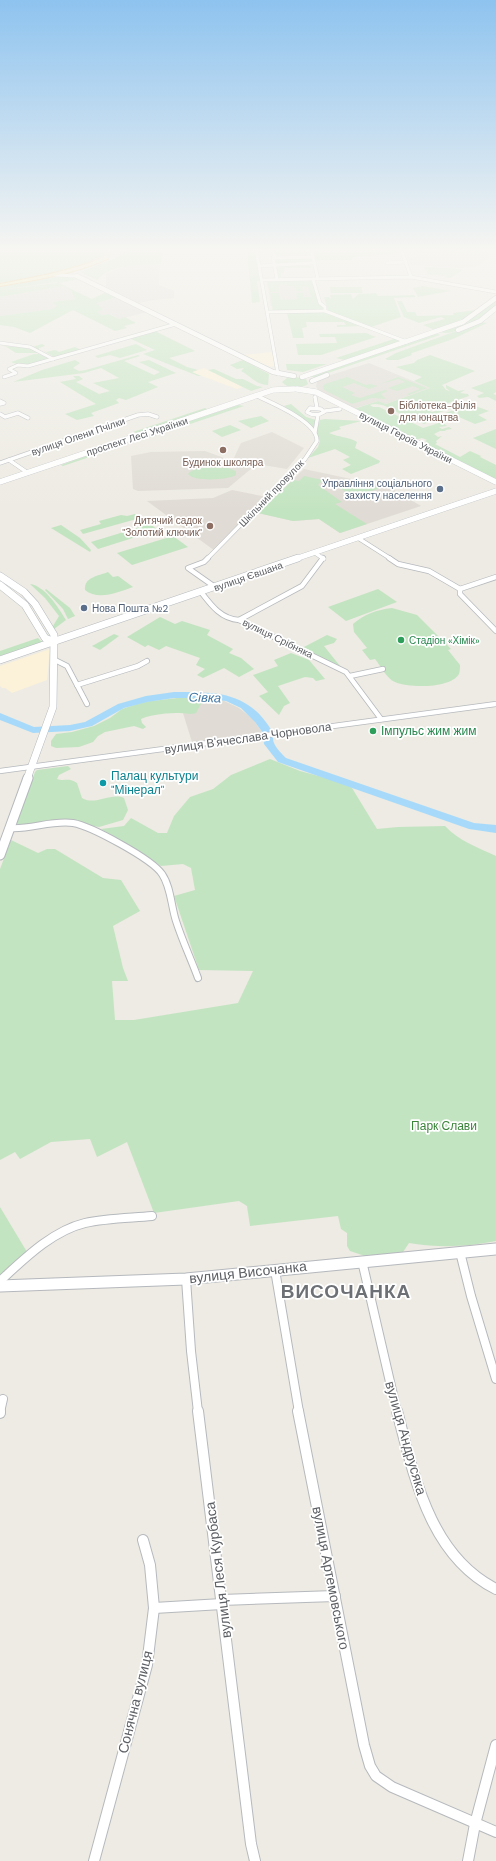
<svg xmlns="http://www.w3.org/2000/svg" width="496" height="1861" font-family="'DM Sans',sans-serif">
<rect width="100%" height="100%" fill="#edebe3"/>
<g fill="#fcf2da">
<polygon points="272,352 275,366 270,367 244,355"/>
<polygon points="204,368 243,387 237,389 191,372"/>
<polygon points="50,649 47,680 12,693 5,688 2,688 0,686 0,666"/>
</g>
<g fill="#dfddd8">
<polygon points="134,265 160,265 159,285 174,291 174,298 154,300 139,303 106,287 106,274 125,266"/>
<polygon points="65,286 71,291 75,299 52,302 57,306 52,309 0,316 0,297"/>
<polygon points="118,297 147,312 119,319 110,314 102,315 97,312 103,310 97,303"/>
</g>
<g fill="#e0dcd5">
<polygon points="420,249 479,249 482,253 488,253 490,257 476,267 458,268 411,265 407,256 423,255"/>
<polygon points="311,280 318,305 271,306 267,281"/>
<polygon points="369,363 430,388 386,404 378,401 353,409 318,390 316,386 318,379"/>
<polygon points="272,432 304,448 287,469 233,460 241,443"/>
<polygon points="205,451 252,468 228,488 138,491 133,489 131,456 151,452"/>
<polygon points="304,469 389,487 421,506 340,533 319,519 293,521 258,513"/>
<polygon points="232,490 267,497 215,551 147,501 213,498"/>
<polygon points="178,697 222,700 239,708 253,719 262,732 192,742"/>
</g>
<g fill="#c3e4c1">
<polygon points="0,249 107,249 103,258 57,273 0,283"/>
<path d="M131 249H162L161 264C141 265 111 263 97 280L81 272 112 260Z"/>
<polygon points="247,249 255,249 261,280 257,282 260,302 252,303"/>
<polygon points="271,249 398,249 400,253 355,257 352,258 352,260 316,260 313,263 279,266 311,266 311,268 283,268 284,273 281,273 281,277 276,277"/>
<path d="M434 249H478L479 251C471 255 446 253 436 252Z"/>
<polygon points="424,267 458,269 463,270 450,278 445,277 447,276 438,270 446,276 428,274"/>
<polygon points="60,276 79,279 59,283 92,299 106,292 118,297 97,303 103,310 97,312 102,315 109,314 119,319 125,317 136,323 124,326 127,328 115,331 73,310 30,333 14,327 0,325 0,316 52,309 57,306 52,302 75,299 71,291 65,286 0,297 0,290 57,283 57,282 0,290 0,287"/>
<polygon points="311,280 324,311 273,311 270,293 279,293 281,300 297,299 296,293 303,293 304,297 311,297 308,287 302,287 303,291 296,291 294,286 287,286 286,284 278,285 279,292 270,292 267,281"/>
<polygon points="423,286 451,291 418,297 413,288"/>
<polygon points="330,287 361,287 363,293 331,293"/>
<polygon points="376,293 378,296 414,295 416,297 394,298 401,317 371,327 328,311 324,297 329,297 331,299 330,295 351,294 353,299 358,294"/>
<path d="M496 300V306C485 315 454 338 441 332L468 321Z"/>
<polygon points="397,301 402,301 407,312 415,312 417,316 454,315 453,313 477,310 468,317 435,330 423,325 445,319 441,317 419,323 404,317"/>
<polygon points="324,312 362,326 337,327 337,325 346,325 344,322 306,322 307,327 302,328 304,338 293,338 287,313"/>
<polygon points="481,322 487,323 453,339 412,353 411,354 412,355 398,360 386,360 387,359 385,359 396,353"/>
<polygon points="155,331 195,351 169,358 187,367 198,370 192,372 201,376 198,376 143,354 155,350 129,338"/>
<polygon points="366,333 376,337 321,355 298,355 296,344 337,343 335,337 320,337 319,334"/>
<polygon points="436,333 440,335 316,377 310,377"/>
<polygon points="397,338 403,340 344,360 336,358"/>
<polygon points="42,344 45,346 39,348 39,353 16,353 5,346 29,348"/>
<polygon points="136,344 147,350 120,358 110,355 98,358 95,356"/>
<polygon points="75,347 81,350 54,357 42,350 46,352 55,350 59,352"/>
<polygon points="34,354 39,354 49,359 22,366 11,362"/>
<polygon points="138,355 140,356 124,361 154,375 160,372 139,362 149,360 176,373 148,382 158,387 126,400 119,398 116,400 119,403 91,413 94,416 77,420 65,414 96,404 60,382 76,379 73,376 79,376 83,379 76,382 99,394 110,391 93,383 119,378 101,368 84,373 13,382 42,370 75,360 80,363 73,368 79,371 86,370"/>
<path d="M430 355 475 371 442 385 446 390 450 391 446 388V385L458 391 465 390 460 393 468 394 469 396 428 410 432 412 469 400 473 401 432 415 436 419 424 424 410 417 408 418C397 413 381 400 370 405L373 407H379L423 428 442 422 447 426 439 427 442 429 449 427 452 429 445 430 446 431H440L434 434 438 437 442 436 436 441 437 443 435 444 460 457 470 451 481 456 480 457 496 465V480L426 444 427 442 425 441 427 440 422 438 415 440 354 409 378 401 386 404 430 388 414 381 422 377 396 367 414 363 417 360Z"/>
<path d="M243 360 269 374 268 385C256 385 251 376 241 371L244 368 237 369 230 365Z"/>
<polygon points="286,364 327,364 303,372 287,370"/>
<polygon points="214,369 236,379 243,379 257,386 263,387 251,391 208,370"/>
<path d="M295 377 306 379 308 384C301 389 288 389 282 382L287 378Z"/>
<polygon points="347,377 366,385 370,384 378,386 369,389 354,383 342,387 355,393 351,395 360,398 385,390 388,391 381,394 386,399 372,398 352,404 324,390 323,386 325,384"/>
<polygon points="398,377 427,388 409,395 407,394 420,389 413,386 397,391 388,388 405,382 399,379 380,384"/>
<polygon points="496,379 496,392 493,394 496,395 496,401 488,397 479,398 477,396 484,393 471,388"/>
<polygon points="291,404 306,417 316,420 314,428 284,406"/>
<polygon points="470,404 489,411 478,415 487,420 475,424 459,417 440,415"/>
<polygon points="238,405 244,406 145,439 142,437"/>
<polygon points="205,408 207,409 207,410 137,433 133,432"/>
<polygon points="261,416 269,421 251,428 238,421"/>
<path d="M325 419 361 421 339 427 341 429 329 433C338 437 349 437 357 442L355 448 380 461 379 463 351 474 342 469 351 465 343 460 350 457 335 449 308 458 318 447 320 441 316 432 320 420Z"/>
<polygon points="230,425 241,430 222,437 212,431"/>
<polygon points="496,429 496,449 473,438"/>
<polygon points="119,444 122,446 63,466 61,465"/>
<path d="M228 468 236 471V475C228 480 194 482 188 474 194 465 218 468 228 468Z"/>
<polygon points="304,476 323,480 318,485 342,502 335,504 367,524 340,533 319,519 293,521 258,513 293,480 299,481"/>
<polygon points="352,482 379,487 380,488 354,497 338,487"/>
<polygon points="135,514 140,518 83,534 80,530 101,524 99,521 121,515 127,516"/>
<polygon points="150,524 158,530 98,549 91,542"/>
<polygon points="61,525 80,538 91,550 90,552 51,528"/>
<polygon points="173,536 188,547 132,565 117,553"/>
<path d="M108 572 113 577 118 576 133 587C119 592 98 601 85 590 84 577 98 576 108 572Z"/>
<path d="M30 584C45 586 58 607 66 620L54 629 53 626 59 616 45 598Z"/>
<polygon points="46,589 70,608 75,616 68,619 63,609 45,590"/>
<polygon points="378,589 397,602 346,621 328,607"/>
<path d="M392 608 417 615 451 649 448 650 460 665C460 667 460 671 459 674 450 689 409 688 395 682 387 679 380 665 375 659L370 660 362 650 367 648 354 632 353 624C365 614 376 610 392 608Z"/>
<polygon points="160,617 175,624 182,621 210,630 207,635 233,649 229,653 241,658 254,669 239,677 224,668 203,678 197,675 205,669 196,665 200,658 166,646 159,650 148,645 145,647 127,637"/>
<polygon points="114,634 119,636 100,650 92,646"/>
<polygon points="327,635 337,639 334,643 324,646 344,671 302,648"/>
<polygon points="38,638 42,642 0,656 0,651"/>
<polygon points="291,653 309,660 325,679 316,681 313,678 305,677 278,686 290,703 284,706 279,715 259,696 268,692 253,675 278,666 274,660"/>
<path d="M186 697 201 699 202 702 196 713C190 715 187 713 180 713 168 713 152 714 141 719L142 723 146 727 143 729 134 726 105 732 98 736 93 742 79 747 56 748 51 746V741L56 734 72 732 94 726 110 718 122 709 143 702Z"/>
<path d="M270 759 300 771 344 783 352 788 377 829 398 827 445 826C459 841 477 847 496 856V1241C463 1247 442 1248 409 1243L401 1255 365 1256 350 1251 347 1246V1233L341 1229 338 1216 250 1226 247 1206 239 1201 154 1213 127 1142 97 1157 90 1139 51 1142 20 1159 15 1152 0 1160V869L11 840 38 853 47 849H55L103 878 121 880 140 911 113 926 123 968 128 981H112L115 1020H134L238 1003 253 971 199 970 174 896 195 890 191 868 183 864 161 866 141 852 101 829 124 826 131 818 158 833H167L174 816 190 797 213 789 231 775Z"/>
<path d="M68 766 71 769 59 775 57 779C65 782 67 777 77 783L82 798C95 806 111 792 124 798L128 810 123 820 99 827 65 821 19 827 17 823 35 772 37 770Z"/>
<polygon points="0,1207 27,1252 0,1280"/>
</g>
<g fill="none" stroke-linecap="round" stroke-linejoin="round">
<path fill="#a7dafa" fill-rule="evenodd" d="M174 692C216 692 248 691 272 731 274 735 272 739 274 743 276 748 282 754 286 758L474 823 496 825V833L469 829 278 762 264 744 263 733 255 722 241 708 226 701 202 698H174L147 702 124 708 92 726 70 731 33 733 0 720V713L34 727 70 725 85 722 118 704 146 696Z"/>
<g stroke="#b6b9bd" stroke-width="4">
<g id="street-far5">
<polyline points="256,249 278,374"/>
<polyline points="272,249 275,256 273,257 277,279"/>
<polyline points="311,249 318,279"/>
<polyline points="401,249 411,277"/>
<polyline points="273,258 313,257"/>
<polyline points="387,263 406,262"/>
<polyline points="259,266 313,263"/>
<polyline points="55,275 77,276"/>
<polyline points="313,279 320,303 325,307 325,311 407,342"/>
<polyline points="262,280 411,277 496,292"/>
<polyline points="269,312 325,311"/>
<polyline points="0,343 30,347 53,359"/>
<polyline points="4,377 16,373 9,369 18,365 28,366 176,324"/>
</g>
</g>
<g stroke="#b6b9bd" stroke-width="4.5">
<g id="street-far4">
<polyline points="315,397 317,408"/>
<polyline points="0,401 4,403 0,404"/>
<path d="M310 408 321 409 324 412C318 416 313 416 307 412Z"/>
<polyline points="325,411 340,409"/>
<polyline points="0,414 5,417 18,413 28,418"/>
<polyline points="315,432 318,415"/>
<polyline points="9,460 28,473"/>
<polyline points="0,463 138,415 148,414 157,417"/>
<polyline points="358,538 391,559"/>
<polyline points="315,553 324,559"/>
<path d="M207 559 305 459 317 441C318 422 272 403 257 396"/>
</g>
</g>
<g stroke="#b6b9bd" stroke-width="6">
<g id="street-far3">
<polyline points="208,558 204,562 188,568 215,587"/>
<polyline points="389,558 398,564 429,571 460,589"/>
<polyline points="496,577 460,589 460,594 496,631"/>
<path d="M201 592C211 605 221 619 239 620L302 586 323 558"/>
<polyline points="239,620 346,672 381,719"/>
<polyline points="55,660 67,666 87,704"/>
<polyline points="350,676 383,669"/>
<polyline points="77,685 138,666 147,661"/>
<polyline points="0,771 496,704"/>
</g>
</g>
<g stroke="#b6b9bd" stroke-width="8">
<path id="street-far2" d="M9 828C30 830 51 820 73 823 91 826 152 859 162 874 171 887 171 906 176 921 182 940 191 959 198 978"/>
</g>
<g stroke="#b6b9bd" stroke-width="10">
<g id="street-far1">
<polyline points="460,1252 471,1296 496,1379"/>
<polyline points="362,1261 397,1412"/>
<polyline points="275,1270 299,1412"/>
<polyline points="186,1279 191,1351 198,1412"/>
<path d="M0 1281C24 1259 52 1231 85 1223 106 1218 130 1218 152 1216"/>
<polyline points="0,1412 3,1399"/>
</g>
</g>
<g stroke="#b6b9bd" stroke-width="12">
<g id="street">
<polyline points="198,1411 251,1844 255,1861"/>
<polyline points="298,1411 364,1745 370,1766 376,1776 392,1787 496,1832"/>
<path d="M397 1411C414 1476 430 1556 496 1589"/>
<polyline points="0,1413 0,1411"/>
<polyline points="222,1600 335,1596"/>
<polyline points="154,1608 222,1604"/>
<polyline points="94,1861 147,1665 154,1608 150,1565 143,1540"/>
<polyline points="468,1861 475,1824 496,1745"/>
</g>
</g>
<g stroke="#b5b8bd" stroke-width="5.5">
<g id="secondary-far4">
<polyline points="77,276 273,372 294,376"/>
<polyline points="458,330 480,321 496,308"/>
<polyline points="302,377 463,322 496,298"/>
<polyline points="312,381 327,375"/>
</g>
</g>
<g stroke="#b5b8bd" stroke-width="6">
<g id="secondary-far3">
<polyline points="297,389 316,392 496,482"/>
<polyline points="0,482 273,390 294,389"/>
<polyline points="295,559 496,491"/>
</g>
</g>
<g stroke="#b5b8bd" stroke-width="8">
<g id="secondary-far2">
<polyline points="0,576 24,592 35,604 54,635 53,707 27,779"/>
<polyline points="0,585 25,605 45,638 54,642"/>
<polyline points="0,660 298,558"/>
</g>
</g>
<g stroke="#b5b8bd" stroke-width="11">
<polyline id="secondary-far1" points="0,855 28,778"/>
</g>
<g stroke="#b5b8bd" stroke-width="13">
<polyline id="secondary" points="0,1286 186,1279 496,1249"/>
</g>
<g stroke="#e9bc60" stroke-width="2">
<path id="primary" d="M108 249H112L108 259C73 274 37 280 0 286V284C36 277 71 271 104 257Z"/>
</g>
<use href="#street-far5" stroke="#fff" stroke-width="3"/>
<use href="#street-far4" stroke="#fff" stroke-width="3.5"/>
<use href="#street-far3" stroke="#fff" stroke-width="4.5"/>
<use href="#street-far2" stroke="#fff" stroke-width="6"/>
<use href="#street-far1" stroke="#fff" stroke-width="8"/>
<use href="#street" stroke="#fff" stroke-width="10"/>
<use href="#secondary-far4" stroke="#fff" stroke-width="4.5"/>
<use href="#secondary-far3" stroke="#fff" stroke-width="5.5"/>
<use href="#secondary-far2" stroke="#fff" stroke-width="7"/>
<use href="#secondary-far1" stroke="#fff" stroke-width="9"/>
<use href="#secondary" stroke="#fff" stroke-width="11"/>
<use href="#primary" fill="#fae9ab" fill-rule="evenodd"/>
</g>
<linearGradient id="sky" x2="0" y2="1"><stop stop-color="#8ec3ef"/><stop offset="0.49" stop-color="#f7f6f2"/><stop offset="1" stop-color="#f7f6f2" stop-opacity="0"/></linearGradient>
<rect width="496" height="510" fill="url(#sky)"/>
<g fill="#8d6e63" stroke="#fff" stroke-width="1.5">
<circle cx="391" cy="411" r="4"/>
<circle cx="223" cy="450" r="4"/>
<circle cx="210" cy="526" r="4"/>
</g>
<g fill="#5c6f8a" stroke="#fff" stroke-width="1.5">
<circle cx="440" cy="489" r="4"/>
<circle cx="84" cy="608" r="4"/>
</g>
<g fill="#2e9e5b" stroke="#fff" stroke-width="1.5">
<circle cx="401" cy="640" r="4"/>
<circle cx="373" cy="731" r="4"/>
</g>
<circle fill="#0f9aa8" stroke="#fff" stroke-width="1.5" cx="103" cy="783" r="4"/>
<g text-anchor="middle" stroke-width="3.5" stroke-linejoin="round" paint-order="stroke">
<g font-size="10" fill="#785e54" stroke="#fff" text-anchor="start">
<text x="399" y="409">Бібліотека-філія<tspan x="399" dy="12">для юнацтва</tspan></text>
<text x="223" y="466" text-anchor="middle">Будинок школяра</text>
<text x="202" y="524" text-anchor="end">Дитячий садок<tspan x="202" dy="12">"Золотий ключик"</tspan></text>
</g>
<g font-size="10" fill="#5c5f63" stroke="#fff">
<text transform="translate(78 436) rotate(-19)" y="4">вулиця Олени Пчілки</text>
<text transform="translate(137 436) rotate(-18)" y="4">проспект Лесі Українки</text>
<text transform="translate(406 437) rotate(27)" y="4">вулиця Героїв України</text>
<text transform="translate(271 493) rotate(-46)" y="4">Шкільний провулок</text>
<text transform="translate(248 576) rotate(-19)" y="4">вулиця Євшана</text>
<text transform="translate(278 638) rotate(26)" y="4">вулиця Срібняка</text>
</g>
<g font-size="10" fill="#4e5e75" stroke="#fff" text-anchor="end">
<text x="432" y="487">Управління соціального<tspan x="432" dy="12">захисту населення</tspan></text>
<text x="92" y="612" text-anchor="start">Нова Пошта №2</text>
</g>
<g font-size="10" fill="#27864d" stroke="#fff" text-anchor="start">
<text x="409" y="644">Стадіон «Хімік»</text>
</g>
<g font-size="12" fill="#27864d" stroke="#fff" text-anchor="start">
<text x="381" y="735">Імпульс жим жим</text>
</g>
<g font-size="12" fill="#5c5f63" stroke="#fff">
<text transform="translate(248 738) rotate(-8)" y="4">вулиця В'ячеслава Чорновола</text>
</g>
<g font-size="12" fill="#0d838f" stroke="#fff" text-anchor="start">
<text x="111" y="780">Палац культури<tspan x="111" dy="14">"Мінерал"</tspan></text>
</g>
<g font-size="12" fill="#3a843a" stroke="#fff">
<text x="444" y="1130">Парк Слави</text>
</g>
<g font-size="13" font-style="italic" fill="#4176a2" stroke="#fff">
<text transform="translate(205 697) rotate(2)" y="5">Сівка</text>
</g>
<g font-size="14" fill="#5c5f63" stroke="#fff">
<text transform="translate(248 1272) rotate(-6)" y="5">вулиця Височанка</text>
<text transform="translate(406 1438) rotate(74)" y="5">вулиця Андрусяка</text>
<text transform="translate(218 1570) rotate(-97)" y="5">вулиця Леся Курбаса</text>
<text transform="translate(331 1578) rotate(79)" y="5">вулиця Артемовського</text>
<text transform="translate(135 1702) rotate(-76)" y="5">Сонячна вулиця</text>
</g>
<g font-size="19" font-weight="bold" letter-spacing="1" fill="#6d7175" stroke="#fff">
<text x="346" y="1298">ВИСОЧАНКА</text>
</g>
</g>
</svg>
